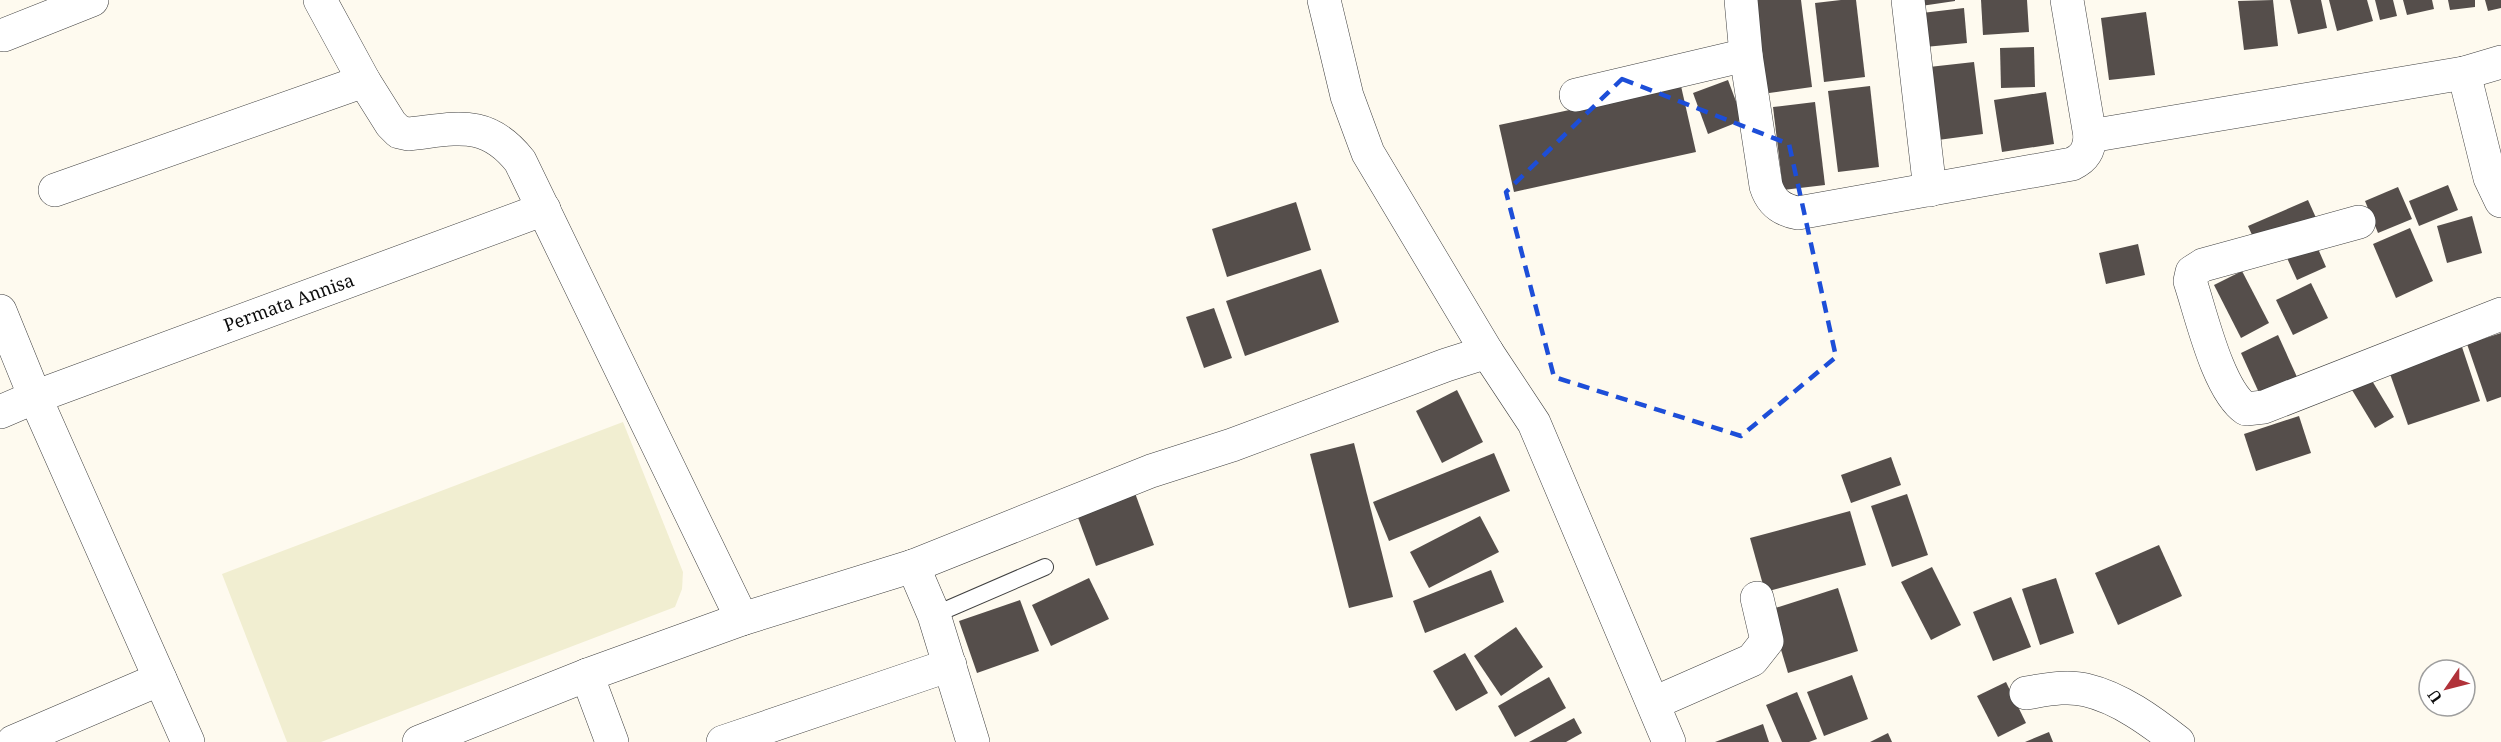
<svg xmlns="http://www.w3.org/2000/svg" width="2501" height="742" font-family="'Noto Serif',serif">
<rect width="100%" height="100%" fill="#fefaef"/>
<polygon fill="#f1eed1" points="623,422 683,572 682,589 675,607 321,742 287,742 222,574"/>
<g fill="#554e4b">
<polygon points="1750,0 1801,0 1812,87 1762,94"/>
<polygon points="1841,0 1856,0 1865,77 1824,82 1815,3"/>
<polygon points="1920,0 1955,0 1955,1 1921,6"/>
<polygon points="1981,0 2027,0 2029,32 1983,35"/>
<polygon points="2273,0 2278,46 2244,50 2238,1"/>
<polygon points="2290,0 2321,0 2327,28 2298,34"/>
<polygon points="2329,0 2367,0 2373,21 2337,31"/>
<polygon points="2375,0 2393,0 2397,16 2380,20"/>
<polygon points="2403,0 2432,0 2434,9 2407,15"/>
<polygon points="2448,0 2475,0 2475,7 2450,10"/>
<polygon points="2485,0 2501,0 2501,8 2488,11"/>
<polygon points="1964,8 1967,43 1925,47 1922,13"/>
<polygon points="2146,12 2155,75 2109,80 2101,18"/>
<polygon points="2034,47 2035,87 2001,88 2000,48"/>
<polygon points="1974,62 1983,134 1938,140 1929,67"/>
<polygon points="1728,80 1743,120 1708,134 1693,93"/>
<polygon points="1681,86 1696,152 1514,192 1499,125"/>
<polygon points="1870,86 1879,167 1838,172 1828,91"/>
<polygon points="2046,92 2054,144 2002,152 1994,100"/>
<polygon points="1815,102 1825,185 1783,190 1773,107"/>
<polygon points="2448,185 2458,210 2419,226 2409,201"/>
<polygon points="2398,187 2412,219 2378,233 2365,201"/>
<polygon points="2308,200 2317,220 2257,246 2248,226"/>
<polygon points="1296,202 1311,250 1227,277 1212,229"/>
<polygon points="2472,216 2482,253 2447,263 2437,226"/>
<polygon points="2410,228 2433,281 2396,298 2373,244"/>
<polygon points="2138,244 2145,275 2106,284 2099,253"/>
<polygon points="2316,244 2326,267 2297,280 2287,258"/>
<polygon points="1321,269 1339,322 1245,356 1226,301"/>
<polygon points="2242,271 2269,323 2241,338 2214,285"/>
<polygon points="2311,283 2328,318 2293,335 2276,300"/>
<polygon points="1214,308 1232,358 1204,368 1186,317"/>
<polygon points="2501,333 2501,397 2487,402 2467,344"/>
<polygon points="2278,335 2297,377 2260,395 2241,353"/>
<polygon points="2462,347 2480,401 2408,425 2389,371"/>
<polygon points="2371,379 2394,417 2375,428 2352,390"/>
<polygon points="1457,390 1483,442 1442,463 1416,411"/>
<polygon points="2299,416 2311,453 2256,471 2244,434"/>
<polygon points="1354,443 1393,597 1349,608 1310,454"/>
<polygon points="1494,453 1510,491 1389,541 1373,502"/>
<polygon points="1891,457 1901,485 1851,503 1841,475"/>
<polygon points="1135,493 1154,545 1096,566 1077,515"/>
<polygon points="1907,494 1928,555 1892,567 1871,506"/>
<polygon points="1850,511 1866,565 1765,592 1750,538"/>
<polygon points="1480,516 1499,552 1429,588 1410,552"/>
<polygon points="2159,545 2182,596 2118,625 2095,573"/>
<polygon points="1932,567 1961,625 1931,640 1901,582"/>
<polygon points="1491,570 1504,602 1425,633 1413,601"/>
<polygon points="1089,578 1109,619 1051,646 1032,605"/>
<polygon points="2056,578 2074,633 2040,645 2022,589"/>
<polygon points="1838,588 1858,651 1788,673 1769,610"/>
<polygon points="2011,597 2031,647 1993,661 1973,612"/>
<polygon points="1020,600 1039,651 977,673 959,621"/>
<polygon points="1516,627 1543,667 1501,696 1474,656"/>
<polygon points="1465,653 1488,693 1456,711 1433,671"/>
<polygon points="1852,675 1868,719 1824,736 1807,692"/>
<polygon points="1549,677 1566,708 1515,737 1498,706"/>
<polygon points="2006,682 2026,723 1998,737 1977,696"/>
<polygon points="1797,692 1817,739 1809,742 1782,742 1766,705"/>
<polygon points="1574,718 1582,733 1566,742 1529,742"/>
<polygon points="1763,724 1769,742 1715,742"/>
<polygon points="2049,732 2053,742 2025,742"/>
<polygon points="1888,733 1892,742 1870,742"/>
</g>
<g fill="none" stroke-linecap="round" stroke-linejoin="round">
<g stroke="#404040" stroke-width="18">
<polyline id="service" points="934,615 1045,567"/>
</g>
<g stroke="#404040" stroke-width="34">
<g id="minor">
<path d="M320 0 364 81 391 124 399 132 408 134C456 129 486 118 520 161L742 619"/>
<polyline points="1324,0 1347,96 1368,153 1487,352 1534,423 1669,742"/>
<path d="M1741 0 1746 55 1766 186C1771 202 1781 210 1798 213L2072 164C2085 158 2089 150 2090 136"/>
<polyline points="1908,0 1930,190"/>
<polyline points="2067,0 2090,136 2464,73 2501,62"/>
<polyline points="4,35 92,0"/>
<polyline points="2464,73 2490,178 2501,201"/>
<polyline points="1576,95 1746,55"/>
<polyline points="55,190 364,81"/>
<path d="M2359 222 2203 265 2192 272 2190 281C2201 314 2218 390 2246 409L2264 407 2501 314"/>
<polyline points="0,311 35,397 188,742"/>
<polyline points="0,412 35,397 544,209"/>
<polyline points="913,566 934,615 973,742"/>
<polyline points="587,675 612,742"/>
<path d="M2026 693C2045 690 2067 685 2086 690 2120 698 2151 721 2178 742"/>
<polyline points="1654,703 1752,660 1767,641 1757,598"/>
<polyline points="13,742 160,679"/>
<polyline points="419,742 587,675 742,619 913,566 1151,471 1232,445 1446,365 1487,352"/>
<polyline points="723,742 950,665"/>
</g>
</g>
<use href="#service" stroke="#fff" stroke-width="16"/>
<use href="#minor" stroke="#fff" stroke-width="33"/>
</g>
<path fill="none" stroke="#1d4ed8" stroke-width="4.5" stroke-dasharray="12 8" stroke-linejoin="round" d="M1622 79 1789 144 1836 357 1741 436 1554 377 1506 192Z"/>
<g text-anchor="middle" stroke-width="6" stroke-linejoin="round" paint-order="stroke">
<g font-size="18" fill="#0d0d0d" stroke="#fff">
<text transform="translate(289 303) rotate(-20)" y="6">Permata Annisa</text>
</g>
</g>
<g transform="translate(2447 688) rotate(235)"><circle r="28" fill="#ffffff" stroke="#9e9e9e" stroke-width="1.5"/>
<path d="M0-4.5L10 22L0 15L-10 22Z" fill="#b1323a"/>
<text y="-9" font-size="16" font-weight="bold" text-anchor="middle" fill="#0d0d0d">U</text>
</g>
</svg>
